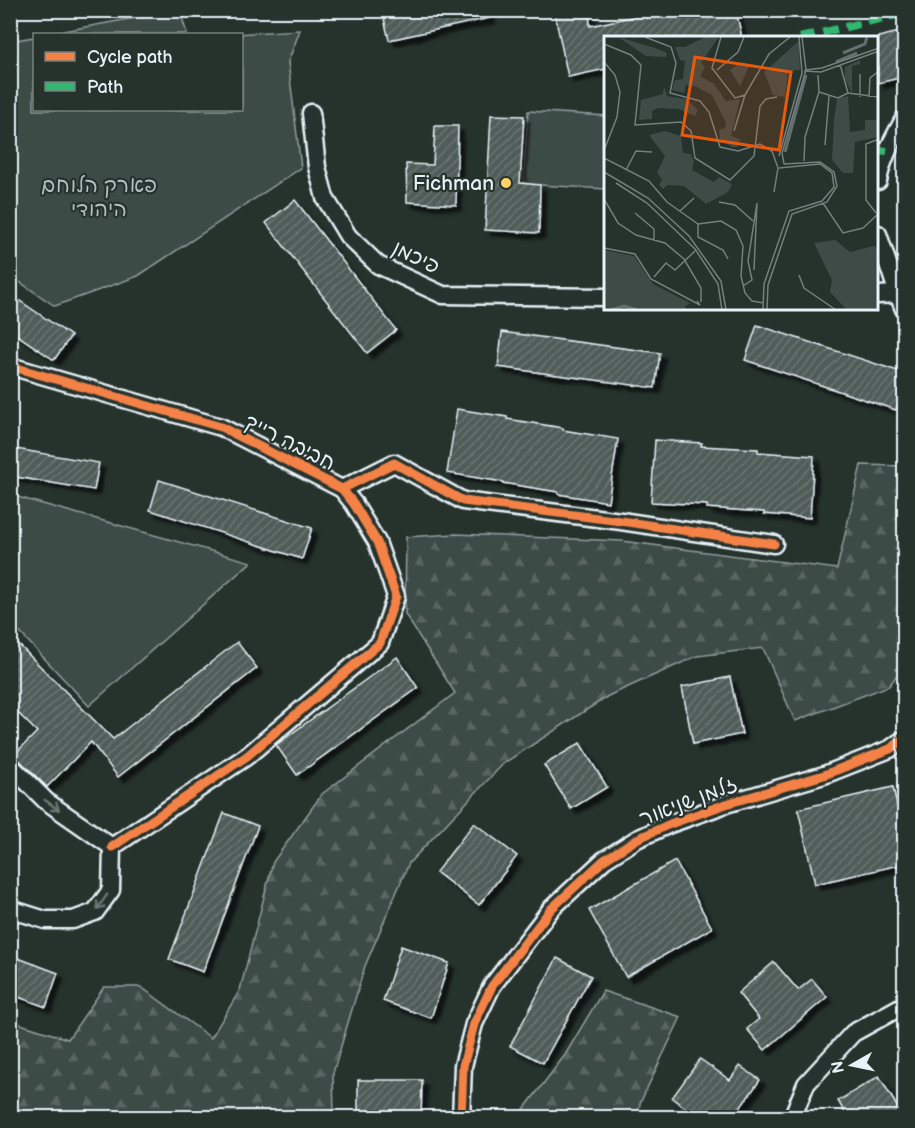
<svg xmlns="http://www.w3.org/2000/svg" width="915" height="1128" font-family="'Balsamiq Sans','Playpen Sans Hebrew',sans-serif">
<defs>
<pattern id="forest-firs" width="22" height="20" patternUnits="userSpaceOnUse" patternTransform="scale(1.5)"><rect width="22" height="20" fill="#3e4b47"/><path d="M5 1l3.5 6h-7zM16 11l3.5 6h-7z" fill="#5a6562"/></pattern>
<pattern id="building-hatch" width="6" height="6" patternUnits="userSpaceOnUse" patternTransform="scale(1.5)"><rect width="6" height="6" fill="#505c59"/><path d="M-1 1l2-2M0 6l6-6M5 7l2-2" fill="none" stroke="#697472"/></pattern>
<filter id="shadow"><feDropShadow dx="5.5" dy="5.5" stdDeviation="1.5" flood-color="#0009"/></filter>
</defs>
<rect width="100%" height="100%" fill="#26332d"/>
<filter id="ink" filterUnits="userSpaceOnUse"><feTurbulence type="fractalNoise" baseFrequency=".0167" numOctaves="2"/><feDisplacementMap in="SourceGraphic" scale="12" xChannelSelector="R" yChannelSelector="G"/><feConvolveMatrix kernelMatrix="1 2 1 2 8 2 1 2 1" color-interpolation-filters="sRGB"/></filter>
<g filter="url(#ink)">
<g fill="url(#forest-firs)" stroke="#939ea0" stroke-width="1.5">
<polygon points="861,465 904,466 904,665 889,686 795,721 763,648 697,656 608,696 504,763 409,863 365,966 333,1073 334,1117 11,1117 11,1021 68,1039 104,987 141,987 211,1038 240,990 273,862 322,794 455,693 405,614 406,537 455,534 622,541 837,569"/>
<polygon points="603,991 681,1017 640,1103 638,1117 518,1117 565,1055"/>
</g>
<g fill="#3e4b47" stroke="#939ea0" stroke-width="1.5">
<polygon points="173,11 180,11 187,34 47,34"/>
<polygon points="300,30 288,62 301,168 138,276 55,306 11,276 11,41 34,37 34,110 242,110 242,34 236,34"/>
<polygon points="528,111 606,116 606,189 523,184"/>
<polygon points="14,496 251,562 89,706 11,623 10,501"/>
</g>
<g fill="url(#building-hatch)" stroke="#e8f1f8" stroke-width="1.5" filter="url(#shadow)">
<polygon points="382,10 489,10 490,18 389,40"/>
<polygon points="554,10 589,10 590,26 663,10 736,10 742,38 606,38 606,69 568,77"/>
<polygon points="904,31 904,77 878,83 878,37"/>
<polygon points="491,115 524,116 520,183 540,185 539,233 485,230"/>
<polygon points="435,126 458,126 456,205 407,202 406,164 433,165"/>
<polygon points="295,200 396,330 367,353 266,223"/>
<polygon points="10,294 71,336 54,360 10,330"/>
<polygon points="757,325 904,373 904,385 896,410 745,360"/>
<polygon points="502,332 660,353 655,388 498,367"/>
<polygon points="457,409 507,417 507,419 563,428 563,430 618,439 608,502 558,494 558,492 503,483 503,482 447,473"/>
<polygon points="655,440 702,443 701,446 758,449 758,452 814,456 810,518 764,514 764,512 707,508 707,505 651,502"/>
<polygon points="10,448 99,463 94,490 10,476"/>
<polygon points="159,480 312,528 302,559 150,510"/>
<polygon points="10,636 113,739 237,642 257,668 118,777 91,742 47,787 14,755 37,732 10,705"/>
<polygon points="397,657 418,688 297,775 276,745"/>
<polygon points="730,677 742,734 693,744 682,687"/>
<polygon points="580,743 607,787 571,809 544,765"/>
<polygon points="893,787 904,837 904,864 815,884 798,809"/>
<polygon points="224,813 258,826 203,972 169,959"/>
<polygon points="474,823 517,856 479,905 436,872"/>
<polygon points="675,861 712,928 626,977 589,910"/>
<polygon points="401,946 449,963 431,1018 383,1001"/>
<polygon points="10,955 58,973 46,1007 10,994"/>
<polygon points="557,958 591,976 543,1063 510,1046"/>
<polygon points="774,962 798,990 812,979 827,997 765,1050 747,1029 759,1019 738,993"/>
<polygon points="700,1059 730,1080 740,1066 760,1080 733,1118 699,1118 672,1098"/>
<polygon points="879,1076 904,1118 848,1118 838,1101"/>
<polygon points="358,1080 422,1080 421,1118 358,1118"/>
</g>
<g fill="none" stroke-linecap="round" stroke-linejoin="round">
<g stroke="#e8f1f8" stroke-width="21">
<g id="street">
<polyline points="311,113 317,167 325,198 348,236 378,265 443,295 606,297"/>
<path d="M878 181C882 158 893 140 904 119"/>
<polyline points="878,234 898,294 904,309"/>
<polyline points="878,295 898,294 904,293"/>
<polyline points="10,366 221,427 342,489 354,504 377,542 396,596 380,643 247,756 112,847"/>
<polyline points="342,489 394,463 463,501 621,521 774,544"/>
<polyline points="10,765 46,801 112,847"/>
<polyline points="10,909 45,920 73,920 95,912 111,890 112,847"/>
<polyline points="461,1118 463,1066 474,1024 492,986 551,909 604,860 637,839 670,824 726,804 824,775 890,749 904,739"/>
<polyline points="792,1118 806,1084 853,1033 904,1005"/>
</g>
</g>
<use href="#street" stroke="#26332d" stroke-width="16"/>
<g stroke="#33b770" stroke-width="8" stroke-dasharray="15 8" stroke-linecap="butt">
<polyline points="800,38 904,13"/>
<polyline points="878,150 887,151"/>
</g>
<g stroke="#26332d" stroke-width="13">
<g id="cycleway">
<polyline points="10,366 221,427 342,489 354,504 377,542 396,596 380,643 247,756 112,847"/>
<polyline points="342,489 394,463 463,501 621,521 774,544"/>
<polyline points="461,1118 463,1066 474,1024 492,986 551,909 604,860 637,839 670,824 726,804 824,775 890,749 904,739"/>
</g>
</g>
<use href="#cycleway" stroke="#f48246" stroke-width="9"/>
</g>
<defs><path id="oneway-shaft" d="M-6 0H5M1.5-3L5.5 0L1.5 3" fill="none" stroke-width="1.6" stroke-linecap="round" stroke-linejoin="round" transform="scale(1.5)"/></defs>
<g stroke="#6a7674">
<use href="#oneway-shaft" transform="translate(52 805) rotate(36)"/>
<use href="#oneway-shaft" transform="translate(102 902) rotate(125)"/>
</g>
</g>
<circle fill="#ffd166" stroke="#26332d" stroke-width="2" cx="506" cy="183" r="6"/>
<g text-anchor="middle" stroke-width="4.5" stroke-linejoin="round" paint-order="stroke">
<g font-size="21" fill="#e8f1f8" stroke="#26332d" text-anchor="end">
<text x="494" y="190">Fichman</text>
</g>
<g font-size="21" fill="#b5bfc3" stroke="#26332d">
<text x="99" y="192">פארק הלוחם<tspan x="99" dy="24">היהודי</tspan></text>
</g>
<g font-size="21" fill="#e8f1f8" stroke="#26332d">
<text transform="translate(416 257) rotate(26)" y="7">פיכמן</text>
<text transform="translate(290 442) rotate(27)" y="7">חביבה רייך</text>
<text transform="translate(688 801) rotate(-21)" y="7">זלמן שניאור</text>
</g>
</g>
<g transform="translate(604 36)">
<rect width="274" height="274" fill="#26332d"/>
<path d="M14 1 51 12 63 17 62 21 42 20ZM101 1 114 2 97 27 101 31 96 40 110 48 122 65 136 63 127 100 136 103 134 111H128L116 103 115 94 121 92 122 87 108 59 91 50 82 49 80 57 68 54 71 44 79 43 81 25 76 24 71 11H81ZM60 51 63 60 82 63 94 74 91 80 75 73 54 72 48 75V83L35 84 37 64 59 58ZM61 95 77 100 79 117 87 118 90 126 88 134 110 146 115 141 128 148 124 156 102 168 80 150 64 149 59 153 55 149 58 143 53 137 61 120 45 99ZM231 204 246 216 270 210 274 213V274H243L226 256 228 244 210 207ZM0 214 30 220 49 248 86 267 81 271 83 274H0Z" fill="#3e4b47"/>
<path d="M195 5 196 34 184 35 181 61 169 59 160 36ZM256 24V28L248 30V57L241 43V31ZM137 26 145 30 136 50 126 34ZM244 60 246 96 261 94V84H274V101L251 106 249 137H239L228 124 230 84 233 63Z" fill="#3e4b47"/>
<path fill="none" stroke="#636f6d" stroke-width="3" d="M239 17 261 8 263 1M232 26 253 17M181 116 202 39M7 274 20 270 34 274"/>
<path fill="none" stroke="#747f7e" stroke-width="1.5" d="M41 1 67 11 72 27 66 57 96 65 105 76 116 111 134 115 156 108 168 115 174 132 170 156M117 1 108 32 131 62 141 59 165 18 186 1M0 8 27 19 37 29 31 89 77 86 87 95 91 122 126 144 150 120 156 70 162 63 173 61M0 26 11 39 16 56 13 81 1 112M236 28 244 57 275 61M113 34 134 16 140 1M201 34 218 32 275 12M200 35 217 36 275 15M256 38V61M215 56 234 62 244 57M265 61 266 42 275 35M130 95 141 59M221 109 225 60M175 120 198 37 195 1M0 122 45 145 63 166 94 188M200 125 201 101 215 56 214 39M180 128 178 117 202 34 198 1M22 134 32 115 48 116M0 136 44 162 85 200 117 245 122 274M12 147 43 167 91 213 114 248 118 274M0 163 14 187 32 199 61 207 80 223 97 252V266M115 166 131 169 149 185M219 167 239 197 259 192 273 179M76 175 90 162M31 177 50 193V204M272 177 262 164V108L275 103M94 188 117 185 132 194 139 210 137 240 141 257 148 265 160 267M94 188V201L119 214 124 223M0 212 31 218 47 243 96 269 93 265M195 239 200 252 232 274M50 241 62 227 71 234 91 215M139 250 148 244 144 225 153 167 150 234M159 274 160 248 185 175 218 165 230 151 228 137 216 128 175 132M163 274 164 249 188 178 223 166 233 150 230 136 216 126 180 128"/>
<path fill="#e8590c" fill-opacity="0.15" stroke="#e8590c" stroke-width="3" d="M91 21 187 36 175 114 78 99Z"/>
<rect width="274" height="274" fill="none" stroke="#e8f1f8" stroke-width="3"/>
</g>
<rect width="915" height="1128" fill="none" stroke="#26332d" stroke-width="36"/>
<rect x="18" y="18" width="879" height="1092" fill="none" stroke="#e8f1f8" stroke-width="2" filter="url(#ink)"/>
<rect x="33" y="33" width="210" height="78" fill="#26332d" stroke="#747f7e" stroke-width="1.5"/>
<rect x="45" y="52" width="30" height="9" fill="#f48246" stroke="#747f7e" stroke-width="1.5"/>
<text x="87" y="63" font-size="18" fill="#e8f1f8">Cycle path</text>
<rect x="45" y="82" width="30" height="9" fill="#33b770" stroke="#747f7e" stroke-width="1.5"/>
<text x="87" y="93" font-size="18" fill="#e8f1f8">Path</text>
<g transform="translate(852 1065) rotate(261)" stroke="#26332d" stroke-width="4.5" paint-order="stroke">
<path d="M0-4.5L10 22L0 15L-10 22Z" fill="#e8f1f8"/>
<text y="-9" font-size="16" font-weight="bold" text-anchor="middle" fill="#e8f1f8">N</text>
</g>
</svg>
